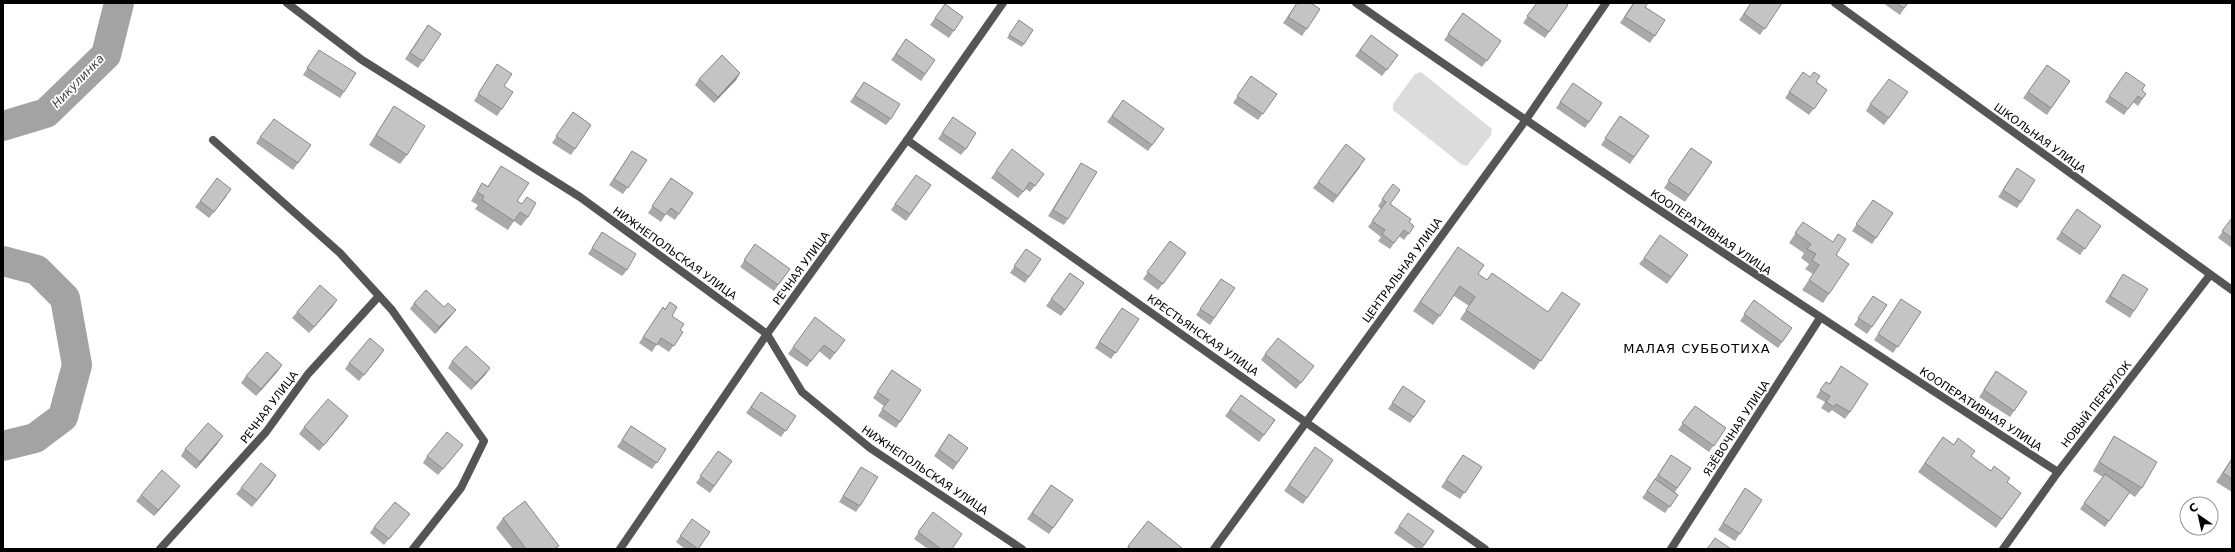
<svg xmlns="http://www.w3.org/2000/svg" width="2235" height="552" font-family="'DejaVu Sans',sans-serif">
<rect width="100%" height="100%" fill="#fff"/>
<polygon fill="#dcdcdc" points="1421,72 1492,129 1491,135 1467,166 1461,164 1393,110 1393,104 1415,74"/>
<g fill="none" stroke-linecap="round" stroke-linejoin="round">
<g stroke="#a3a3a3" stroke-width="30">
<polyline points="3,126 46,113 106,55 119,3"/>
<polyline points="3,261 37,270 65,298 77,365 63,417 35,438 3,446"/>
</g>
<g stroke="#555" stroke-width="8">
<polyline points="287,3 362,60 580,197 767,334 802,392 870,448 1022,549"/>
<path d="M1356 3C1587 164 1821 319 2058 472"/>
<polyline points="213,140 340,253 392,310 484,441 461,488 413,549"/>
<polyline points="907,140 1485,549"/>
<polyline points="160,549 266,432 308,374 379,296"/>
<polyline points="620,549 767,334 907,140 1003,3"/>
<polyline points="1214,549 1525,121 1606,3"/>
<polyline points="1671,549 1820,318"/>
<polyline points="2003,549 2058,472 2210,275"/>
</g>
<polyline stroke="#555" stroke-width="8" points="1835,3 2232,290"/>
</g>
<g fill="#a9a9a9">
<polygon points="1297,3 1320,9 1302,36 1283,23"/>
<polygon points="1537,3 1568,5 1545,38 1523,23"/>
<polygon points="1633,3 1645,7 1665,20 1650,43 1620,23"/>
<polygon points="1751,3 1782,3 1760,35 1739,20"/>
<polygon points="1883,3 1908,3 1900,15"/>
<polygon points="945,4 963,17 949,38 930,25"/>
<polygon points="1463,13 1501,41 1482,67 1444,40"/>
<polygon points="1019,20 1033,30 1022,47 1007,38"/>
<polygon points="428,25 441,34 418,68 405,59"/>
<polygon points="1371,35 1398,55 1382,76 1355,56"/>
<polygon points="906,39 935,60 921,81 891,60"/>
<polygon points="319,50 344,92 340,98 303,75"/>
<polygon points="497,64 504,86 502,109 497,116 474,101"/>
<polygon points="2047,65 2070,81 2047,115 2023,98"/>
<polygon points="1803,72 1827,90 1809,115 1785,98"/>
<polygon points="2126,72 2142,90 2146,94 2138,106 2133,102 2124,115 2105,102"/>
<polygon points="740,73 736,80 714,103 695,85 699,79"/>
<polygon points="1251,76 1277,94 1258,120 1233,103"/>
<polygon points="864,82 891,119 886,125 850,102"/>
<polygon points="1573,83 1602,103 1585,128 1556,108"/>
<polygon points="1908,92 1884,125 1866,111 1870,104"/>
<polygon points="1123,100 1164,129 1148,151 1107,122"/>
<polygon points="394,106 407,155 400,164 369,145"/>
<polygon points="573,112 591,125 571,155 552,143"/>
<polygon points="1620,116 1649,136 1630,164 1601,145"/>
<polygon points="953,117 966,149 961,155 938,139"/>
<polygon points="260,137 311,145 293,170 256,143"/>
<polygon points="1691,148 1712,162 1685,202 1664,188"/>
<polygon points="632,151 647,160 623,194 609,185"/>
<polygon points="1081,163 1068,219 1064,225 1048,216"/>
<polygon points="501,166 517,201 522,204 527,197 528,217 521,226 514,221 508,230 475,209 478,205 471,201 482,183 488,186"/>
<polygon points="1361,166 1333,203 1313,188 1318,182"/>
<polygon points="2017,168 2021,202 2017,208 1998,197"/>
<polygon points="996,171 1044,174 1030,192 1026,189 1018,198 991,178"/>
<polygon points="671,178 693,193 675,220 666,214 661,222 648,213"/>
<polygon points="1393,184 1391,204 1409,222 1414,226 1404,240 1399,236 1390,249 1378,241 1381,237 1368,227 1381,209 1378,206"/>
<polygon points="931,185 906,221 891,210 895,204"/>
<polygon points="227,196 209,218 195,207 200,201"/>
<polygon points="1873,200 1893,213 1872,244 1852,231"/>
<polygon points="2077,209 2101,226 2080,255 2056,239"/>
<polygon points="2232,218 2232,248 2218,238"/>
<polygon points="1803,222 1836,255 1829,294 1823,303 1802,290 1813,274 1805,269 1809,264 1801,258 1804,253 1789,243"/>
<polygon points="602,232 627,270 622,276 588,254"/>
<polygon points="1170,241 1186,253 1158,290 1143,279"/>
<polygon points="755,244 790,269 774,291 740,267"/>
<polygon points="1458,247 1478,274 1487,280 1548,312 1580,304 1534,370 1460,319 1469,306 1454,296 1433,325 1413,311"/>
<polygon points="1026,249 1041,259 1025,283 1010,273"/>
<polygon points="1688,255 1667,284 1639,264 1644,258"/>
<polygon points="1070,273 1084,283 1061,316 1046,306"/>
<polygon points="2123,274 2134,311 2130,318 2105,302"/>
<polygon points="1221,279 1235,288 1210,325 1196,315"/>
<polygon points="1873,296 1887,305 1867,334 1854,325"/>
<polygon points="1901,299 1921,312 1893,353 1874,340"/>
<polygon points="1754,300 1792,328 1778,348 1740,321"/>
<polygon points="670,302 672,316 680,330 683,332 669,352 657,344 652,352 639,343 663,307 665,309"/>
<polygon points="414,303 451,316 435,334 410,309"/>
<polygon points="333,306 309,333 292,318 297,312"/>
<polygon points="1122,308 1139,319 1111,359 1095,348"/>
<polygon points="845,340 830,360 819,351 807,367 788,354 793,347"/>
<polygon points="1265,354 1309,373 1296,389 1261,360"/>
<polygon points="380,356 359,381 345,369 349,363"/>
<polygon points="452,361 490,368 485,375 471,390 448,368"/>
<polygon points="1841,366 1850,412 1845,419 1832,410 1829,413 1821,408 1825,402 1816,397 1826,382 1829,384"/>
<polygon points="892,370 921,390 896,428 878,416 884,406 873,398"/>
<polygon points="278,371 256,396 241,383 246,376"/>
<polygon points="1996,371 2027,392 2010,417 1979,397"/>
<polygon points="1403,386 1425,401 1410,423 1388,409"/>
<polygon points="761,392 796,416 781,437 746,413"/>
<polygon points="1241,395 1275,420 1259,442 1225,416"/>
<polygon points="1695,406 1726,428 1709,452 1678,430"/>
<polygon points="348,416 343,423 319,451 299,434 304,427"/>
<polygon points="631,426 666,449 652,469 617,447"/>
<polygon points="949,434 968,448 953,470 934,456"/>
<polygon points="2114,436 2142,488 2135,497 2129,493 2105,527 2080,509 2103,477 2093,471"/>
<polygon points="1943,437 1991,471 2021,493 1996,528 1918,472"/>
<polygon points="218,443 196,469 181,456 185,449"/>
<polygon points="463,445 438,475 423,463 427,456"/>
<polygon points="1315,447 1333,460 1303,504 1284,491"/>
<polygon points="718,451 732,461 710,493 696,483"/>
<polygon points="1463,455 1482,467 1460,499 1441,487"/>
<polygon points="1671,455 1691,468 1675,492 1678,495 1665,513 1642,498"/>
<polygon points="2232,458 2232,492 2216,482"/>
<polygon points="861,467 860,506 856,512 839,502"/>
<polygon points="276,475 252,507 236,494 241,488"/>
<polygon points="1051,485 1073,500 1049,534 1027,519"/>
<polygon points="180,486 175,492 154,516 136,501 141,495"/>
<polygon points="1745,488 1762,500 1735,541 1718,530"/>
<polygon points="933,512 952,549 928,549 914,539"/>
<polygon points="410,514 405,520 384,545 370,533 374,527"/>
<polygon points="503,518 556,549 513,549 496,528"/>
<polygon points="692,519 710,532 698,549 685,549 676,542"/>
<polygon points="1148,521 1181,549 1126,549"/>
<polygon points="1399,526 1434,531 1422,549 1417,549 1394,533"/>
</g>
<g fill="#898989">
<polygon points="740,73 736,80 714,103 718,97"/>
<polygon points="337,300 333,306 309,333 314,327"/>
<polygon points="456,310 451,316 435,334 439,327"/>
<polygon points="384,350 380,356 359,381 364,375"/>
<polygon points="282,365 278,371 256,396 261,389"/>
<polygon points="490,368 485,375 471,390 476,383"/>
<polygon points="348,416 343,423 319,451 324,445"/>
<polygon points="223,436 218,443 196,469 200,462"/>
<polygon points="276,475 272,482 252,507 257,500"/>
<polygon points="180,486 175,492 154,516 158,510"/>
</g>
<g fill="#c4c4c4" stroke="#898989">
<polygon points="1297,3 1311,3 1320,9 1307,29 1288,17"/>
<polygon points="1537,3 1565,3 1568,5 1549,32 1527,16"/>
<polygon points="1634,3 1648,3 1645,7 1665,20 1655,36 1625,17"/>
<polygon points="1751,3 1782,3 1765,29 1744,14"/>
<polygon points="1896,3 1908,3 1904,8"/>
<polygon points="945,4 963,17 954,31 935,18"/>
<polygon points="1463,13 1501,41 1487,61 1448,34"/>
<polygon points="1019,20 1033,30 1024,44 1009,35"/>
<polygon points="428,25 441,34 423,61 410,53"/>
<polygon points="1371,35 1398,55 1387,70 1360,50"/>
<polygon points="906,39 935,60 925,74 896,54"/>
<polygon points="319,50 356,73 344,92 307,68"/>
<polygon points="722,55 740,73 718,97 699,79"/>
<polygon points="497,64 512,74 504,86 513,92 502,109 478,94"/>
<polygon points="2047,65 2070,81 2051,108 2028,92"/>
<polygon points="1803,72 1810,77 1814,72 1820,76 1816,82 1827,90 1814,109 1789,92"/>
<polygon points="2126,72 2145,85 2142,90 2146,94 2142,99 2138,96 2128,109 2109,96"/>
<polygon points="1251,76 1277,94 1263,114 1237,96"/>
<polygon points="1889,79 1908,92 1889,118 1870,104"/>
<polygon points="864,82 900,104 891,119 855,96"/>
<polygon points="1573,83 1602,103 1589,122 1560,102"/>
<polygon points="1123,100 1164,129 1152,145 1112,116"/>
<polygon points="394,106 425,126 407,155 376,135"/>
<polygon points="573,112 591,125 575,149 556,136"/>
<polygon points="1620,116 1649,136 1634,157 1605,138"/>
<polygon points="953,117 976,133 966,149 942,133"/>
<polygon points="274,119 311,145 298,163 260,137"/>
<polygon points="1346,144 1365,159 1337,196 1318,182"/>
<polygon points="1691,148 1712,162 1689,195 1668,181"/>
<polygon points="1012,149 1044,174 1035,186 1030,182 1023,192 996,171"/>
<polygon points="632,151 647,160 628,188 614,179"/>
<polygon points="1081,163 1097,172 1068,219 1053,210"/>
<polygon points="501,166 529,183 517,201 522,204 527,197 536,203 528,217 520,212 514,221 482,200 484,196 477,192 482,183 488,187"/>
<polygon points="2017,168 2035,180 2021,202 2003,190"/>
<polygon points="916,175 931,185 910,214 895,204"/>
<polygon points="217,178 231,189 214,212 200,201"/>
<polygon points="671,178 693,193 679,214 671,208 665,215 652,206"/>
<polygon points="1393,184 1400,190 1390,204 1411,219 1409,222 1414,226 1409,234 1404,230 1394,243 1382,234 1385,230 1372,221 1386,202 1382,199"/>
<polygon points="1873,200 1893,213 1876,238 1856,224"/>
<polygon points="2077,209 2101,226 2085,249 2061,232"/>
<polygon points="2232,218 2232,238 2222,231"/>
<polygon points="1803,222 1833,242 1838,234 1846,239 1836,255 1849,264 1829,294 1809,280 1819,265 1812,260 1816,254 1807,249 1811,244 1795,233"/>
<polygon points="602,232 636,254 627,270 592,248"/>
<polygon points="1660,235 1688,255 1671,277 1644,258"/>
<polygon points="1170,241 1186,253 1163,284 1147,272"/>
<polygon points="755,244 790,269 778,285 744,260"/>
<polygon points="1458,247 1484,265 1478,274 1487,280 1492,273 1548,312 1562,292 1580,304 1541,361 1466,310 1475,297 1460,286 1440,316 1420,302"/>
<polygon points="1026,249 1041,259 1029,277 1014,266"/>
<polygon points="1070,273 1084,283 1065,310 1051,299"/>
<polygon points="2123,274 2148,289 2134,311 2110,296"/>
<polygon points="1221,279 1235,288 1214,318 1200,309"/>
<polygon points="320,285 337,300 314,327 297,312"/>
<polygon points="426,290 444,307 448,303 456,310 439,327 414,303"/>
<polygon points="1873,296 1887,305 1872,327 1858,318"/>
<polygon points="1901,299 1921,312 1898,347 1878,334"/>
<polygon points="1754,300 1792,328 1782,342 1744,314"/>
<polygon points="670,302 677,307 672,316 684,324 680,330 683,332 674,346 661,338 657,345 643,337 663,307 665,310"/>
<polygon points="1122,308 1139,319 1116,353 1099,342"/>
<polygon points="815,317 845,340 835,353 824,345 811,361 793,347"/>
<polygon points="370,338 384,350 364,375 349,363"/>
<polygon points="1278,338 1314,366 1301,383 1265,354"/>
<polygon points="466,346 490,368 476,383 452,361"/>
<polygon points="267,352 282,365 261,389 246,376"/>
<polygon points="1841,366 1868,384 1850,412 1836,404 1834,407 1826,402 1830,396 1820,390 1826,382 1830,384"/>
<polygon points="892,370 921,390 900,422 882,409 889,400 877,392"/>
<polygon points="1996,371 2027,392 2014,411 1984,390"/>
<polygon points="1403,386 1425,401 1414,417 1392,403"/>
<polygon points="761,392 796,416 786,431 751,407"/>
<polygon points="1241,395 1275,420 1264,435 1230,410"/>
<polygon points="328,399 348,416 324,445 304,427"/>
<polygon points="1695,406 1726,428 1714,446 1682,423"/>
<polygon points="208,423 223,436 200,462 185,449"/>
<polygon points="631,426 666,449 657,463 622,440"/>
<polygon points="447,432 463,445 443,469 427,456"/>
<polygon points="949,434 968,448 957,463 939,450"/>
<polygon points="2114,436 2157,462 2142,488 2099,462"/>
<polygon points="1943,437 1954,445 1958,438 1975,451 1971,456 1991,471 1994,466 2010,478 2007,482 2021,493 2002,519 1925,463"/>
<polygon points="1315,447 1333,460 1307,498 1289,485"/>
<polygon points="718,451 732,461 714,486 700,476"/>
<polygon points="1463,455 1482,467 1465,493 1446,480"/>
<polygon points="1671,455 1691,468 1677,488 1658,475"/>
<polygon points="2232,459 2232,479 2223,473"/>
<polygon points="261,463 276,475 257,500 241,488"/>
<polygon points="861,467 878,477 860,506 843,496"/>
<polygon points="162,470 180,486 158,510 141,495"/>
<polygon points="2105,474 2130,492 2109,521 2084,503"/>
<polygon points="1655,479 1678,495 1670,507 1647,491"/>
<polygon points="1051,485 1073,500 1053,528 1032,513"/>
<polygon points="1745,488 1762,500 1740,534 1723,523"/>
<polygon points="525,501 559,546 554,549 526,549 503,518"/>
<polygon points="395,502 410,514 389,539 374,527"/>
<polygon points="933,512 962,534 952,549 941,549 918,532"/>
<polygon points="1408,513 1434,531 1424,545 1399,526"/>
<polygon points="692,519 710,532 698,549 680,536"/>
<polygon points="1148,521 1182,548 1181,549 1131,549 1128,546"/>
<polygon points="1715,538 1731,549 1707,549"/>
</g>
<g text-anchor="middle" stroke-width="3.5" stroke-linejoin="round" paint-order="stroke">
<g font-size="11" fill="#000" stroke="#fff">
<text transform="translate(2040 138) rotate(36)" y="4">ШКОЛЬНАЯ УЛИЦА</text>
<text transform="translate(1711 232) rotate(34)" y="4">КООПЕРАТИВНАЯ УЛИЦА</text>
<text transform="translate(675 253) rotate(36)" y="4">НИЖНЕПОЛЬСКАЯ УЛИЦА</text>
<text transform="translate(801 268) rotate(-54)" y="4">РЕЧНАЯ УЛИЦА</text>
<text transform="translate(1402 270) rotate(-54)" y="4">ЦЕНТРАЛЬНАЯ УЛИЦА</text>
<text transform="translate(1203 335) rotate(35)" y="4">КРЕСТЬЯНСКАЯ УЛИЦА</text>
<text transform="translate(2096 404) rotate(-52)" y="4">НОВЫЙ ПЕРЕУЛОК</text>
<text transform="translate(269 407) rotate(-53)" y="4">РЕЧНАЯ УЛИЦА</text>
<text transform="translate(1981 409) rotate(33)" y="4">КООПЕРАТИВНАЯ УЛИЦА</text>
<text transform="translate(1736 428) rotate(-57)" y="4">ЯЗЁВОЧНАЯ УЛИЦА</text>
<text transform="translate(925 470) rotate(34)" y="4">НИЖНЕПОЛЬСКАЯ УЛИЦА</text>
</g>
<g font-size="12" font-style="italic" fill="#444" stroke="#fff">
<text transform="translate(78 81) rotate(-46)" y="4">Никулинка</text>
</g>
<g font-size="13" letter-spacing="1" fill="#000" stroke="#fff">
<text x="1697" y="353">МАЛАЯ СУББОТИХА</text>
</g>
</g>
<rect width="2235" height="552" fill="none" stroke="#000000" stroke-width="8"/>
<g transform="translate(2199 516) rotate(326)"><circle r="19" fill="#ffffff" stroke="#999999"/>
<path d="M0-3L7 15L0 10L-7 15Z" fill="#000000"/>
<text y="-6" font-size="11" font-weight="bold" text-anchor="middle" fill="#000000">С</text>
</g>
</svg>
